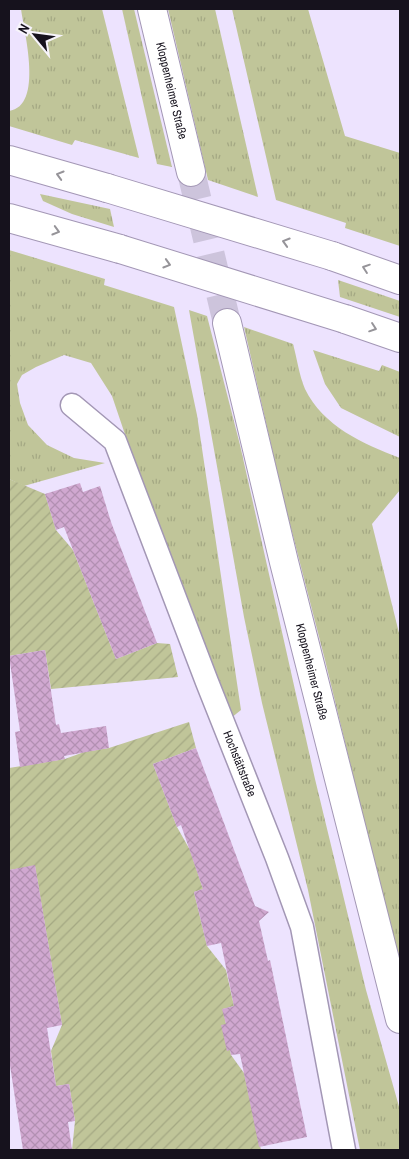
<svg xmlns="http://www.w3.org/2000/svg" width="409" height="1159" font-family="'Archivo Narrow',sans-serif">
<defs>
<pattern id="grass-tufts" width="24" height="20" patternUnits="userSpaceOnUse" patternTransform="scale(1.25)"><rect width="24" height="20" fill="#c0c599"/><path d="M3 7l-1-3M5 7V3M7 7l1-3M15 17l-1-3M17 17v-4M19 17l1-3" fill="none" stroke="#a4a883"/></pattern>
<pattern id="garden-furrows" width="10" height="10" patternUnits="userSpaceOnUse" patternTransform="scale(1.25)"><rect width="10" height="10" fill="#c0c599"/><path d="M-1 1l2-2M0 10L10 0M9 11l2-2" fill="none" stroke="#a4a883"/></pattern>
<pattern id="building-cross-hatch" width="8" height="8" patternUnits="userSpaceOnUse" patternTransform="scale(1.25)"><rect width="8" height="8" fill="#d0a8d0"/><path d="M0 0l8 8M0 8l8-8" fill="none" stroke="#b290b2"/></pattern>
</defs>
<rect width="100%" height="100%" fill="#ede3fe"/>
<g fill="url(#grass-tufts)">
<path d="M21 9H102L139 158 75 140 72 145 9 126V111C44 106 24 32 21 9Z"/>
<polygon points="122,9 134,9 172,167 157,164"/>
<polygon points="168,9 215,9 258,197 208,180"/>
<polygon points="232,9 308,9 345,136 400,153 400,246 345,228 346,223 276,200"/>
<polygon points="40,194 110,209 114,227 72,214 43,201"/>
<polygon points="9,250 105,279 104,285 174,307 197,415 241,710 231,718 132,455 112,396 91,363 64,355 36,367 22,375 17,384 20,403 28,425 47,445 74,458 105,463 24,486 9,479"/>
<polygon points="338,280 400,301 400,317 340,297"/>
<polygon points="189,310 207,316 240,445 315,779 366,990 400,1110 400,1150 360,1150 308,890 262,703 244,617"/>
<path d="M244 327 293 344C297 358 299 375 305 389 323 426 363 444 400 458V490L372 524 400 637V969L325 660 283 497Z"/>
<polygon points="313,350 379,371 382,365 400,372 400,437 341,408 325,384"/>
</g>
<g fill="url(#garden-furrows)">
<polygon points="9,479 45,494 56,530 73,550 116,659 157,643 170,644 178,677 51,689 45,650 9,656"/>
<polygon points="189,722 196,748 153,764 177,827 190,850 203,889 194,892 207,946 226,970 234,1006 223,1009 226,1024 227,1050 230,1050 231,1055 244,1073 261,1150 72,1150 75,1121 69,1084 56,1086 51,1051 62,1025 35,866 9,870 9,768 65,759 84,752 109,748"/>
</g>
<g fill="url(#building-cross-hatch)">
<polygon points="80,483 83,492 100,486 111,522 157,643 116,659 64,527 56,530 45,494"/>
<polygon points="45,650 56,725 59,724 61,733 106,726 109,748 64,756 65,759 20,767 15,732 20,731 9,656"/>
<polygon points="196,748 255,906 269,912 259,921 268,961 270,960 307,1137 259,1147 240,1054 231,1055 230,1050 227,1051 221,1025 226,1024 222,1009 234,1006 221,943 207,946 194,892 203,889 181,825 177,827 153,764"/>
<polygon points="35,865 62,1025 47,1028 56,1086 69,1084 75,1121 68,1122 72,1150 23,1150 9,1059 9,870"/>
</g>
<g fill="none" stroke-linecap="round" stroke-linejoin="round">
<polyline stroke="#cdc4dc" stroke-width="28" stroke-dasharray="28 14" stroke-linecap="butt" points="191,172 227,323"/>
<g stroke="#a397b5" stroke-width="25">
<g id="minor">
<path id="s1" d="M72 405 115 441 207 682 277 858 302 927 344 1150"/>
</g>
</g>
<g stroke="#a397b5" stroke-width="30">
<g id="secondary">
<path id="s2" d="M152 9 191 172"/>
<path id="s3" d="M227 323 284 562 400 1019"/>
</g>
</g>
<g stroke="#a397b5" stroke-width="30">
<g id="motorway">
<polyline points="9,160 107,188"/>
<polyline points="9,218 120,249"/>
<polyline points="332,256 400,280"/>
<polyline points="345,319 400,338"/>
</g>
</g>
<use href="#minor" stroke="#fff" stroke-width="22"/>
<use href="#secondary" stroke="#fff" stroke-width="28"/>
<use href="#motorway" stroke="#fff" stroke-width="28"/>
<g stroke="#a397b5" stroke-width="30" stroke-linecap="butt">
<g id="motorway-bridge">
<polyline points="107,188 332,256"/>
<polyline points="120,249 345,319"/>
</g>
</g>
<use href="#motorway-bridge" stroke="#fff" stroke-width="28"/>
</g>
<defs><path id="oneway-chevron" d="M-2-3.5L2.5 0L-2 3.5" fill="none" stroke-width="1.6" stroke-linecap="round" stroke-linejoin="round" transform="scale(1.25)"/></defs>
<g stroke="#969499">
<use href="#oneway-chevron" transform="translate(60 175) rotate(-164)"/>
<use href="#oneway-chevron" transform="translate(56 231) rotate(16)"/>
<use href="#oneway-chevron" transform="translate(286 242) rotate(-163)"/>
<use href="#oneway-chevron" transform="translate(167 264) rotate(17)"/>
<use href="#oneway-chevron" transform="translate(366 268) rotate(-161)"/>
<use href="#oneway-chevron" transform="translate(373 328) rotate(19)"/>
</g>
<g text-anchor="middle" stroke-width="4" stroke-linejoin="round" paint-order="stroke">
<g font-size="12" fill="#16121d" stroke="#f7f4fb">
<text dy="4" stroke="none"><textPath href="#s2" startOffset="84">Kloppenheimer Straße</textPath></text>
<text dy="4" stroke="none"><textPath href="#s3" startOffset="359">Kloppenheimer Straße</textPath></text>
<text dy="4" stroke="none"><textPath href="#s1" startOffset="402">Hochstättstraße</textPath></text>
</g>
</g>
<rect width="409" height="1159" fill="none" stroke="#16121d" stroke-width="20"/>
<g transform="translate(35 35) rotate(299)" stroke="#f7f4fb" stroke-width="4" paint-order="stroke">
<path d="M0-4L9 19L0 12L-9 19Z" fill="#16121d"/>
<text y="-8" font-size="14" font-weight="bold" text-anchor="middle" fill="#16121d">N</text>
</g>
</svg>
